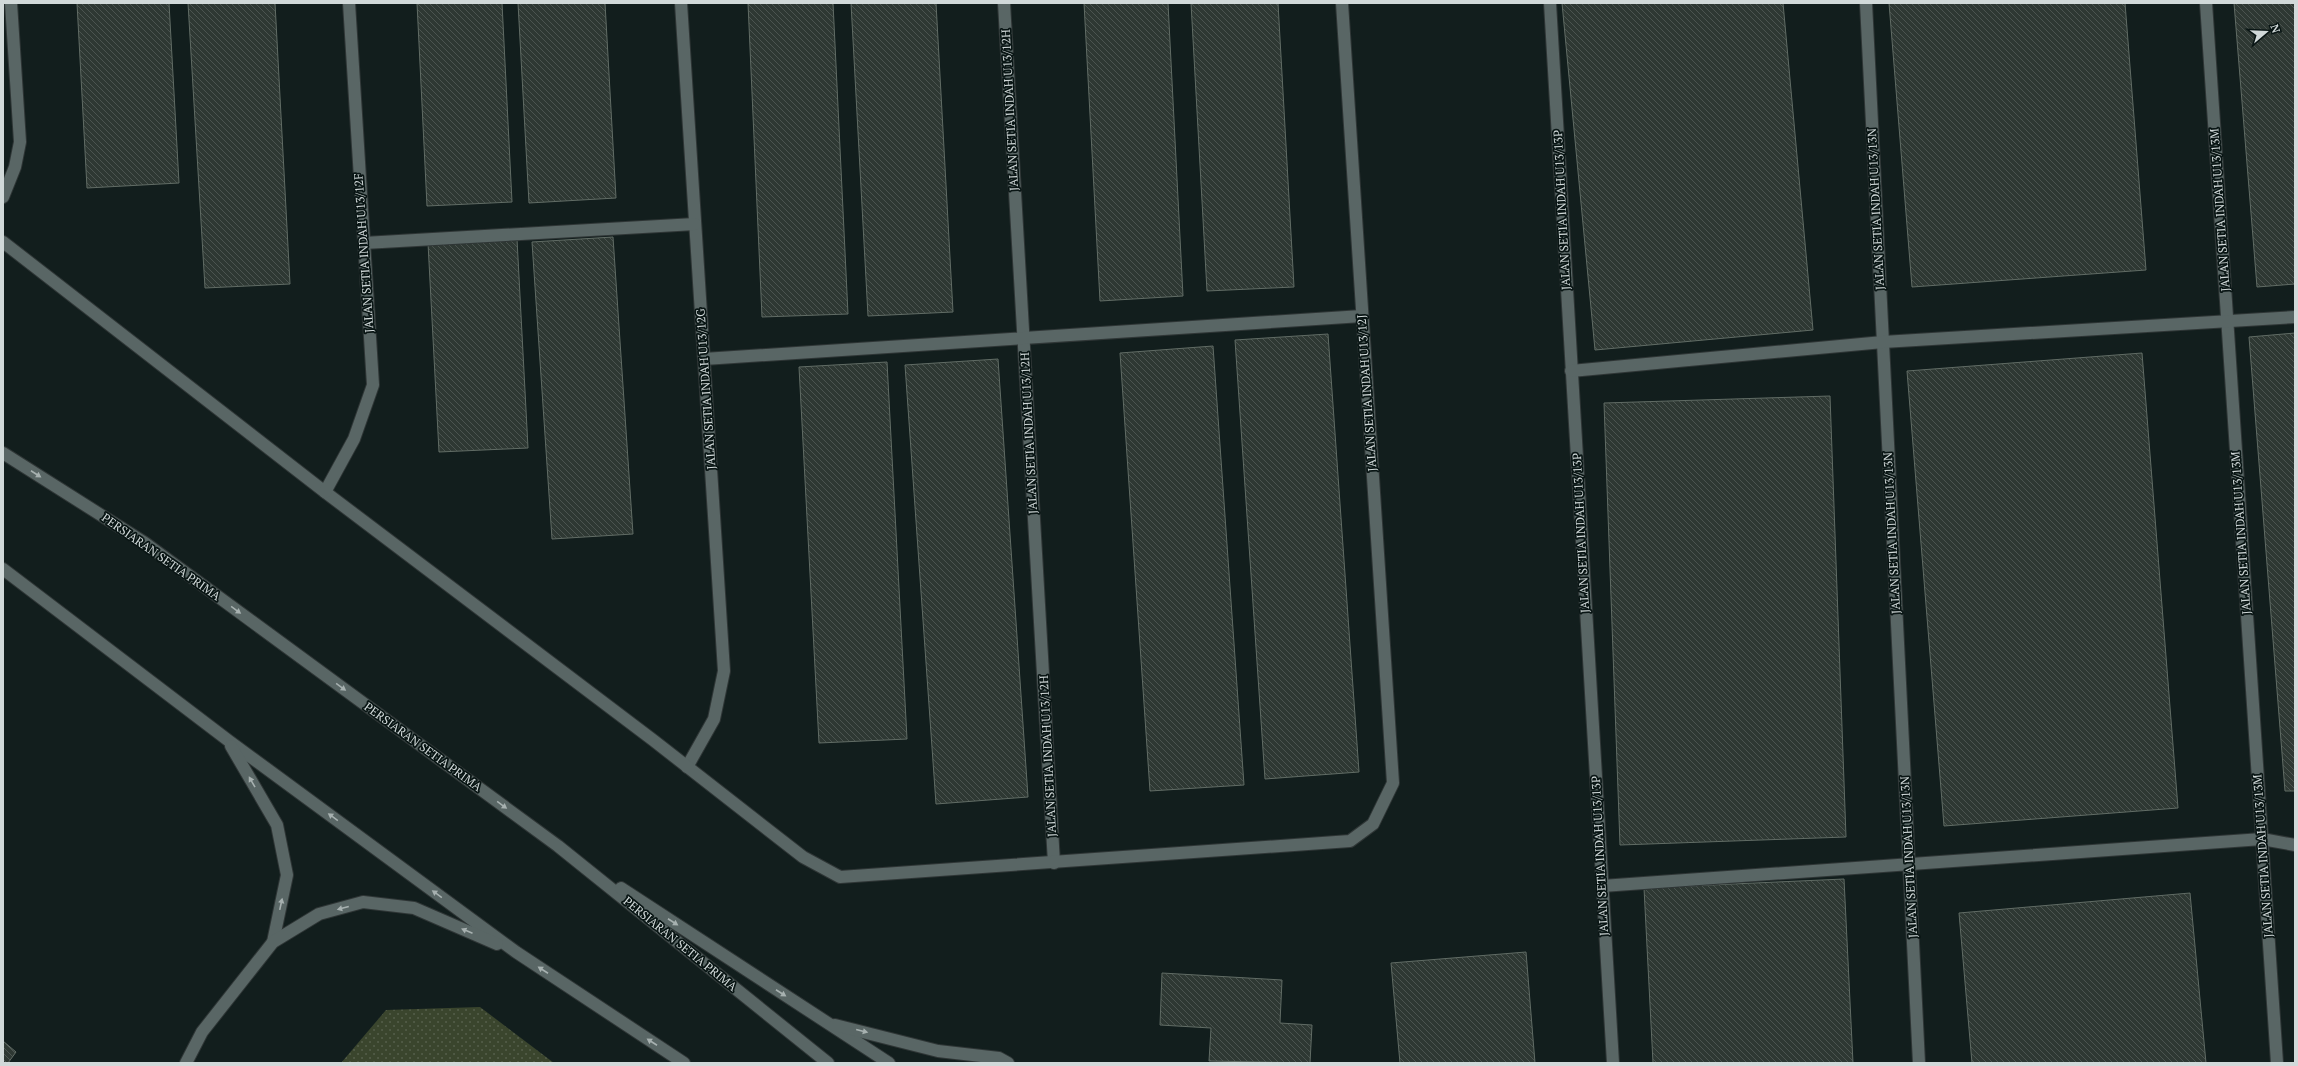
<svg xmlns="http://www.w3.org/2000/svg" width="2298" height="1066" font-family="'PT Serif',serif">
<defs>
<pattern id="grass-dots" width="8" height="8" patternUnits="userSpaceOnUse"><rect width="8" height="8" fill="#3a452d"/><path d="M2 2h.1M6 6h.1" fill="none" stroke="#555f4b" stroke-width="1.8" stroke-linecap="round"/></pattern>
<pattern id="building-back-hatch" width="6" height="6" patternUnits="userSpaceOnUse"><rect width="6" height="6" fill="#2e3833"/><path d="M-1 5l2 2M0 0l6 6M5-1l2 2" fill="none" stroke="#4b5450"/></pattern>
</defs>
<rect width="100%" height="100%" fill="#121e1d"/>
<polygon fill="url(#grass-dots)" points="480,1007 554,1063 341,1063 386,1010"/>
<g fill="url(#building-back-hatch)" stroke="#616c65">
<polygon points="77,3 169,3 179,183 87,188"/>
<polygon points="188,3 275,3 290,284 205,288"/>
<polygon points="417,3 502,3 512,202 427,206"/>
<polygon points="518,3 605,3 616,198 529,203"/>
<polygon points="748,3 833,3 848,314 762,317"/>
<polygon points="851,3 936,3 953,312 868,316"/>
<polygon points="1084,3 1168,3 1183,296 1100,301"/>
<polygon points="1191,3 1278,3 1294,287 1207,291"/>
<polygon points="1562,3 1783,3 1813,330 1595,350"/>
<polygon points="1889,3 2125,3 2146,270 1912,287"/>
<polygon points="2234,3 2295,3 2295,284 2257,287"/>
<polygon points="613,237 633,534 552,539 532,242"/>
<polygon points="517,239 528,448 439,452 428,243"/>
<polygon points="2295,333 2295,791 2285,791 2249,337"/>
<polygon points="1328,334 1359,772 1265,779 1235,340"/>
<polygon points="1213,346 1244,785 1150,791 1120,353"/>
<polygon points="2142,353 2178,808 1944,826 1907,371"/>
<polygon points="998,359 1028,797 936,804 905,365"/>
<polygon points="887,362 907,739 819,743 799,367"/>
<polygon points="1830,396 1846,837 1620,845 1604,403"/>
<polygon points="1844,879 1853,1063 1653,1063 1644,888"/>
<polygon points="2190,893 2206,1063 1972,1063 1959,913"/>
<polygon points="1526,952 1535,1063 1400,1063 1391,963"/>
<polygon points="1162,973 1282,980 1280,1023 1312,1025 1310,1063 1209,1061 1211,1028 1160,1025"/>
<polygon points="3,1041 16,1052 8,1063 3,1063"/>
</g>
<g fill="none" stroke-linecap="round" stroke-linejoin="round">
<g stroke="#2f3636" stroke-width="14">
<g id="minor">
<polyline points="681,3 724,671 714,719 687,767"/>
<polyline points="1004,3 1054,863"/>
<polyline points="1550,3 1613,1063"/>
<polyline points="1866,3 1919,1063"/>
<polyline points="2206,3 2277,1063"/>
<polyline points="3,197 15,167 20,142 11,3"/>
<polyline points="3,242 325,492 653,740 803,857 840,877 1350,841 1373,824 1393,783 1342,3"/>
<polyline points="364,243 695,224"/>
<polyline points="704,359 1362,316"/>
<polyline points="1571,371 1883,342 2295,317"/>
<polyline points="3,453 145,543 558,846 828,1063"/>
<polyline points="325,492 354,439 373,385 349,3"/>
<polyline points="3,569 229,741 516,952 684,1063"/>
<polyline points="231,746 277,825 287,875 273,942"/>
<polyline points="1602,886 2262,839 2295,845"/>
<polyline points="621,888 889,1063"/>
<polyline points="835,1025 938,1051 999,1058 1008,1063"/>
<polyline points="186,1063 202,1032 273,942 319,914 363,902 414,908 497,944"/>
</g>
</g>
<use href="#minor" stroke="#596665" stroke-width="12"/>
</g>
<defs><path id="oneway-solid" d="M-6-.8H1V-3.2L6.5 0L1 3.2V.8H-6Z"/></defs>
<g fill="#a7b1b0">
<use href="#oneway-solid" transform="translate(36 474) rotate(33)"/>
<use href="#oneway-solid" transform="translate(236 610) rotate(36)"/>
<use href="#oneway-solid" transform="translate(341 687) rotate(36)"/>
<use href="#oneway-solid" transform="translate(252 782) rotate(-120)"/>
<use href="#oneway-solid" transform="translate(502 805) rotate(36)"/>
<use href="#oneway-solid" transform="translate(333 817) rotate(-144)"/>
<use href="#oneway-solid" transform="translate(437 894) rotate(-144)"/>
<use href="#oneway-solid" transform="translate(281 904) rotate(-78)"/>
<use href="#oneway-solid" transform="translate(343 908) rotate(165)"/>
<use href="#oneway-solid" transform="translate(673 922) rotate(33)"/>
<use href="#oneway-solid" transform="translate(467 931) rotate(-157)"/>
<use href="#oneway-solid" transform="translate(543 970) rotate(-147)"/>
<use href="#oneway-solid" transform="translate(781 993) rotate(33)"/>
<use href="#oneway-solid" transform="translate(862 1031) rotate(14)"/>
<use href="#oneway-solid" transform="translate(652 1042) rotate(-147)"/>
</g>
<g text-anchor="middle" stroke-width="3.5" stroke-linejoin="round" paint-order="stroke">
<g font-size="12" fill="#d1d9d9" stroke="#091514">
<text transform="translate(1010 110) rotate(-93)" y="4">JALAN SETIA INDAH U13/12H</text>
<text transform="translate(1876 209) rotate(-93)" y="4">JALAN SETIA INDAH U13/13N</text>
<text transform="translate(1562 210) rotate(-93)" y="4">JALAN SETIA INDAH U13/13P</text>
<text transform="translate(2220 210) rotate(-94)" y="4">JALAN SETIA INDAH U13/13M</text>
<text transform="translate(364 253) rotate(-94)" y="4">JALAN SETIA INDAH U13/12F</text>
<text transform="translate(706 389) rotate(-94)" y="4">JALAN SETIA INDAH U13/12G</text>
<text transform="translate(1367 393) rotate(-94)" y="4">JALAN SETIA INDAH U13/12J</text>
<text transform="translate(1029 433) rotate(-93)" y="4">JALAN SETIA INDAH U13/12H</text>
<text transform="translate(1581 533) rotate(-93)" y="4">JALAN SETIA INDAH U13/13P</text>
<text transform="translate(1892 533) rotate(-93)" y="4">JALAN SETIA INDAH U13/13N</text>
<text transform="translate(2241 533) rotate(-94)" y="4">JALAN SETIA INDAH U13/13M</text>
<text transform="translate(161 557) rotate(35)" y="4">PERSIARAN SETIA PRIMA</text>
<text transform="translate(423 747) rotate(36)" y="4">PERSIARAN SETIA PRIMA</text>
<text transform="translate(1048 756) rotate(-93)" y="4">JALAN SETIA INDAH U13/12H</text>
<text transform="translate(1600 856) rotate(-93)" y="4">JALAN SETIA INDAH U13/13P</text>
<text transform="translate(2263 856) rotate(-94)" y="4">JALAN SETIA INDAH U13/13M</text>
<text transform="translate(1909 857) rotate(-93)" y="4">JALAN SETIA INDAH U13/13N</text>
<text transform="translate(680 944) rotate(39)" y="4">PERSIARAN SETIA PRIMA</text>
</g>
</g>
<rect width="2298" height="1066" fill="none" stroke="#d1d9d9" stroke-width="8"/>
<g transform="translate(2266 32) rotate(71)" stroke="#091514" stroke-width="3" paint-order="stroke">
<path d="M0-3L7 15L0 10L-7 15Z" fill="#d1d9d9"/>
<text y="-6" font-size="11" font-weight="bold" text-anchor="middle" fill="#d1d9d9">N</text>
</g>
</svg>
